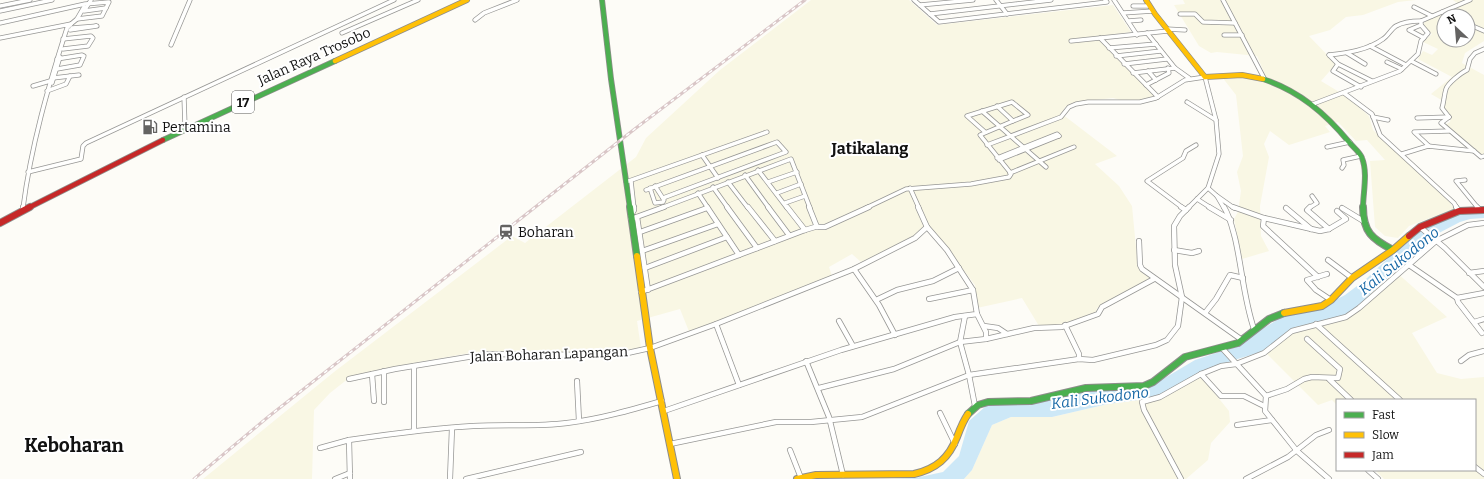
<svg xmlns="http://www.w3.org/2000/svg" width="1484" height="479" font-family="Bitter,serif">
<rect width="100%" height="100%" fill="#fdfcf7"/>
<g fill="#f9f7e4" fill-rule="evenodd">
<polygon points="811,0 909,0 937,25 1113,5 1131,32 1096,37 1155,95 1142,101 1128,102 1113,98 1077,102 1065,107 1062,114 1117,156 1095,164 1119,186 1132,206 1138,268 1151,279 1097,308 1096,315 1057,327 1039,326 1022,298 977,308 975,285 927,223 914,238 861,262 852,254 829,267 832,276 690,334 680,309 637,321 641,348 591,354 475,352 381,369 349,378 330,393 314,410 312,479 203,479 334,372 512,236 525,243 636,157 646,138 720,70"/>
<polygon points="1183,0 1416,0 1398,2 1363,15 1346,17 1330,30 1309,36 1336,64 1321,81 1346,96 1369,116 1373,130 1449,201 1454,209 1409,226 1398,238 1385,236 1375,227 1370,161 1385,160 1367,140 1356,141 1338,122 1325,126 1330,132 1289,145 1270,131 1264,144 1269,157 1260,206 1261,236 1269,251 1242,259 1234,219 1238,212 1241,191 1237,172 1243,156 1236,95 1222,77 1233,74 1267,79 1257,56 1217,52 1211,53 1199,46 1174,5 1185,4"/>
<path d="M1453 0H1484V41L1465 53 1462 63 1484 75V154H1480L1445 125 1450 122 1451 118 1442 110 1445 102 1431 94 1452 77 1418 59 1423 51 1432 55 1438 49 1423 42 1432 34 1422 25 1428 19 1460 5ZM1444 16H1468V40H1444Z"/>
<polygon points="1396,272 1447,317 1412,333 1437,373 1461,379 1484,377 1484,479 1384,479 1375,470 1475,470 1475,400 1337,400 1337,405 1332,400 1318,405 1264,351 1295,327 1341,318 1358,308 1371,293"/>
<polygon points="1199,374 1229,411 1230,422 1211,443 1208,460 1186,479 964,479 972,470 992,425 1011,417 1052,417 1108,404 1153,398"/>
</g>
<polygon fill="#cde8f7" points="1484,210 1484,218 1470,219 1460,222 1437,234 1371,293 1358,308 1341,318 1295,327 1264,351 1231,361 1153,398 1108,404 1052,417 1011,417 992,425 972,470 964,479 893,479 915,478 943,472 959,456 969,421 986,406 1005,403 1039,401 1090,391 1137,388 1158,382 1195,360 1231,348 1282,317 1320,308 1345,295 1365,280 1418,230 1455,213"/>
<g fill="none" stroke-linecap="round" stroke-linejoin="round">
<g stroke="#979795" stroke-width="5">
<g id="street-far1">
<polyline points="91,0 84,11 106,8"/>
<polyline points="914,0 939,22 1107,2 1105,0"/>
<polyline points="996,0 1007,14"/>
<polyline points="1114,0 1137,35"/>
<polyline points="1223,0 1264,78"/>
<polyline points="920,5 973,0"/>
<polyline points="0,6 30,0"/>
<polyline points="1133,6 1149,6"/>
<polyline points="1414,7 1432,16"/>
<polyline points="0,11 52,0"/>
<polyline points="1442,12 1451,16"/>
<polyline points="1123,13 1153,11"/>
<polyline points="930,14 1051,0"/>
<polyline points="1180,14 1195,14 1203,22 1235,23"/>
<polyline points="475,20 484,13 517,0"/>
<polyline points="1128,21 1141,20"/>
<polyline points="0,23 85,4 109,2 102,16 77,19"/>
<polyline points="71,24 77,19 84,7"/>
<polyline points="1468,24 1484,31"/>
<polyline points="1421,25 1409,30 1424,38"/>
<polyline points="1167,29 1185,30"/>
<polyline points="70,30 97,26 72,28"/>
<polyline points="342,33 418,0"/>
<polyline points="1147,33 1175,68 1189,78"/>
<polyline points="1224,35 1242,35"/>
<path d="M0 38 71 24 67 28C48 87 31 146 23 208"/>
<polyline points="1100,38 1158,97"/>
<polyline points="63,39 91,36 93,38 88,46 63,49"/>
<polyline points="1071,41 1168,31"/>
<polyline points="171,45 190,0"/>
<polyline points="1370,46 1406,65"/>
<polyline points="1109,48 1156,44"/>
<polyline points="1347,53 1365,64"/>
<path d="M1329 55C1347 53 1368 50 1383 39 1388 36 1391 29 1396 26 1403 22 1413 21 1421 21"/>
<polyline points="1329,55 1338,64 1372,81"/>
<polyline points="1116,56 1161,51"/>
<polyline points="57,59 82,55 84,56 80,65 57,69"/>
<polyline points="1411,61 1436,74"/>
<polyline points="1387,62 1402,69"/>
<polyline points="1124,64 1167,59"/>
<polyline points="1338,64 1333,71 1361,87"/>
<polyline points="1148,71 1156,80"/>
<polyline points="1133,73 1175,68"/>
<polyline points="53,78 79,75"/>
<polyline points="52,83 60,57"/>
<polyline points="1146,85 1169,73 1168,68"/>
<polyline points="33,86 50,81"/>
<polyline points="47,91 66,84 70,76"/>
<polyline points="1344,93 1372,114 1380,135 1454,203 1457,208"/>
<polyline points="184,97 185,126"/>
<polyline points="1187,102 1216,120"/>
<polyline points="1313,104 1400,71 1418,54 1421,41 1428,33 1421,25 1421,21 1470,0"/>
<polyline points="982,111 1046,167"/>
<polyline points="1373,117 1388,120"/>
<path d="M1449 117 1442 108C1444 102 1444 95 1446 89 1448 83 1461 73 1467 70L1470 59 1475 53 1484 49"/>
<polyline points="1449,117 1441,123 1481,157 1484,156"/>
<polyline points="1417,118 1449,117"/>
<polyline points="985,132 967,116 1012,102 1028,115 1013,121"/>
<polyline points="987,145 1061,117 1069,107 1076,104 1088,102 1140,102 1156,98 1185,80 1205,77 1216,120 1219,154 1208,188 1188,208"/>
<polyline points="1429,146 1414,132 1449,131"/>
<polyline points="1327,147 1350,142"/>
<polyline points="1402,154 1428,146 1474,151"/>
<polyline points="702,155 718,178"/>
<polyline points="997,158 1057,134 1059,136"/>
<polyline points="999,160 1059,136"/>
<polyline points="1342,168 1344,165 1343,160 1361,156"/>
<polyline points="758,170 787,208"/>
<polyline points="28,172 81,159 83,146 86,143 394,0"/>
<polyline points="1010,173 1074,147"/>
<polyline points="745,175 769,208"/>
<polyline points="1465,180 1456,181 1478,208"/>
<polyline points="631,181 634,208"/>
<polyline points="626,182 767,132"/>
<polyline points="728,182 748,208"/>
<polyline points="768,182 797,172"/>
<polyline points="713,187 728,208"/>
<polyline points="650,188 655,203 663,202 664,200 655,186"/>
<polyline points="910,188 919,208"/>
<polyline points="1208,188 1217,196 1224,208"/>
<polyline points="646,190 777,142 786,152 663,198"/>
<polyline points="698,193 708,208"/>
<polyline points="777,193 801,184"/>
<polyline points="1217,196 1234,208"/>
<polyline points="1197,199 1211,208"/>
<polyline points="785,203 805,196"/>
<polyline points="661,208 791,159 810,208"/>
<polyline points="866,208 906,189 971,184 1009,177 1011,174 1009,171 980,135 1013,121 997,106"/>
<polyline points="1183,208 1147,181 1183,158 1186,151 1196,145"/>
<polyline points="1309,208 1317,203 1312,196"/>
</g>
</g>
<g stroke="#979795" stroke-width="6">
<g id="street">
<polyline points="707,207 739,255"/>
<polyline points="727,207 757,248"/>
<polyline points="748,207 775,241"/>
<polyline points="768,207 789,235"/>
<polyline points="787,207 805,230"/>
<polyline points="809,207 817,227"/>
<polyline points="1181,207 1186,210"/>
<polyline points="1209,207 1231,220"/>
<path d="M1224 207C1230 217 1232 227 1235 238 1242 268 1244 300 1254 329"/>
<polyline points="1233,207 1264,218 1320,231 1329,229 1346,219 1337,211"/>
<polyline points="1310,207 1307,210 1329,229"/>
<polyline points="1456,207 1459,211"/>
<polyline points="1477,207 1480,210"/>
<polyline points="1286,208 1311,229"/>
<polyline points="1342,208 1365,222"/>
<polyline points="23,210 23,207"/>
<polyline points="631,215 634,210 634,207"/>
<polyline points="637,217 648,290"/>
<polyline points="1264,218 1263,226 1318,277"/>
<polyline points="631,219 664,207"/>
<polyline points="1420,227 1445,248 1484,287"/>
<polyline points="640,232 707,208"/>
<polyline points="1139,241 1140,265 1142,269 1242,340"/>
<polyline points="1174,250 1192,253 1199,251"/>
<polyline points="642,251 718,224"/>
<polyline points="1328,260 1352,278"/>
<polyline points="1409,265 1457,298 1458,302 1482,333"/>
<polyline points="645,268 727,237"/>
<polyline points="854,269 879,305 895,335"/>
<polyline points="1469,273 1484,271"/>
<polyline points="1327,274 1307,280 1316,290 1331,300"/>
<polyline points="641,292 805,230 815,227 825,227 869,207"/>
<polyline points="1457,298 1484,293"/>
<polyline points="929,299 973,290"/>
<polyline points="876,300 897,290 933,281 959,268"/>
<polyline points="1205,313 1216,299 1230,275 1243,278"/>
<polyline points="977,314 986,332 986,339"/>
<polyline points="965,316 960,342 969,375 975,406"/>
<polyline points="839,321 853,346"/>
<polyline points="1474,322 1484,319"/>
<polyline points="716,324 739,385"/>
<polyline points="1316,324 1400,400"/>
<polyline points="1065,325 1079,354 1079,359"/>
<polyline points="984,326 998,328 1007,334"/>
<polyline points="1222,348 1266,396"/>
<polyline points="806,361 829,417 843,475"/>
<polyline points="1461,361 1469,355 1484,351"/>
<polyline points="414,366 414,431"/>
<polyline points="384,371 384,402"/>
<polyline points="372,374 374,401"/>
<polyline points="1201,374 1221,396 1244,396 1264,406"/>
<polyline points="349,379 395,369 486,354 604,355 623,354 650,348 716,324 854,269 915,238 927,227"/>
<polyline points="1329,379 1351,400"/>
<polyline points="577,381 579,421"/>
<polyline points="819,388 894,369 960,342 986,339 1034,328 1062,327 1098,314 1102,307 1154,279"/>
<polyline points="1266,396 1287,389 1304,379 1312,377 1338,378 1340,369 1307,339"/>
<polyline points="1266,396 1265,411 1297,451 1329,479"/>
<polyline points="664,411 841,350 955,317 977,314 973,290 947,250 927,227 918,207"/>
<polyline points="940,413 955,444"/>
<polyline points="1237,425 1272,420"/>
<path d="M349 440C390 434 431 428 473 426 505 424 536 427 567 423 600 419 631 410 662 401"/>
<polyline points="670,444 776,422 811,422 862,417 969,375 1079,359 1093,360 1156,345 1167,340 1178,326 1182,297 1175,265 1174,226 1180,216 1189,207"/>
<polyline points="320,448 349,440 350,479"/>
<polyline points="790,450 801,478"/>
<polyline points="1475,467 1484,474"/>
<polyline points="1368,470 1378,479"/>
<polyline points="335,479 350,473"/>
<polyline points="450,479 452,428"/>
<polyline points="466,479 581,452"/>
<polyline points="1181,479 1144,410 1142,402 1160,397 1201,374 1221,366 1236,364 1264,353 1292,331 1346,317 1359,308 1436,241 1468,225 1484,223"/>
<polyline points="1246,479 1288,457 1316,435 1329,430"/>
</g>
</g>
<g stroke="#8e8d8b" stroke-width="6">
<g id="fast-far1">
<polyline points="602,0 611,79 630,208"/>
<path d="M1263 79C1299 91 1325 113 1349 142 1353 147 1360 152 1362 158 1368 173 1363 193 1363 208"/>
<polyline points="163,140 335,61"/>
</g>
</g>
<g stroke="#8e8d8b" stroke-width="8">
<g id="fast">
<polyline points="630,207 637,256"/>
<path d="M1363 207C1363 232 1372 239 1393 250"/>
<polyline points="968,414 978,405 988,402 1031,401 1086,388 1144,386 1153,382 1185,357 1238,343 1269,319 1284,313"/>
</g>
</g>
<g stroke="#8e8d8b" stroke-width="6">
<g id="slow-far1">
<polyline points="1146,0 1155,14 1205,77 1242,75 1263,79"/>
<polyline points="335,61 467,0"/>
</g>
</g>
<g stroke="#8e8d8b" stroke-width="8">
<g id="slow">
<polyline points="637,256 650,348 677,479"/>
<polyline points="1284,313 1322,306 1331,300 1352,278 1393,250 1409,236"/>
<path d="M797 479 816 475 914 474C936 469 949 458 957 437 960 429 963 421 968 414"/>
</g>
</g>
<g stroke="#8e8d8b" stroke-width="6">
<polyline id="jam-far1" points="28,208 163,140"/>
</g>
<g stroke="#8e8d8b" stroke-width="8">
<g id="jam">
<polyline points="0,223 30,207"/>
<polyline points="1409,236 1420,227 1459,211 1484,210"/>
</g>
</g>
<use href="#street-far1" stroke="#fffffe" stroke-width="3.5"/>
<use href="#street" stroke="#fffffe" stroke-width="4.5"/>
<use href="#fast-far1" stroke="#4caf50" stroke-width="4.5"/>
<use href="#fast" stroke="#4caf50" stroke-width="6"/>
<use href="#slow-far1" stroke="#ffc107" stroke-width="4.5"/>
<use href="#slow" stroke="#ffc107" stroke-width="6"/>
<use href="#jam-far1" stroke="#c62828" stroke-width="4.5"/>
<use href="#jam" stroke="#c62828" stroke-width="6"/>
<g stroke="#d9c6c7" stroke-width="3">
<polyline id="rail" points="194,479 268,417 636,128 805,0"/>
</g>
<use href="#rail" stroke="#fff" stroke-width="1.5" stroke-dasharray="4" stroke-linecap="butt"/>
</g>
<defs>
<g id="fuel-bare" transform="scale(1.2)"><path d="M-5.5-6h7V0h2V4h1.3V-2.5L3-4.5l.8-.8L6-3V5H2.5V1h-1V6h-7ZM-4.2-4.7v3.2H.2V-4.7Z" fill="#646362" stroke="#fff" stroke-width="2.5" paint-order="stroke"/></g>
<g id="station-bare" transform="scale(1.2)"><path d="M-3-6H3Q5-6 5-4V2Q5 4 3 4L4.5 6H3L1.5 4h-3L-3 6H-4.5L-3 4Q-5 4-5 2V-4Q-5-6-3-6ZM-3.5-4v3h7v-3ZM-3.5 1v1.5H-2V1ZM2 1v1.5H3.5V1Z" fill="#646362" stroke="#fff" stroke-width="2.5" paint-order="stroke"/></g>
</defs>
<g fill-rule="evenodd">
<use href="#fuel-bare" x="150" y="127"/>
<use href="#station-bare" x="506" y="232"/>
</g>
<g text-anchor="middle" stroke-width="4" stroke-linejoin="round" paint-order="stroke">
<rect fill="#fff" stroke="#585858" stroke-width="1" x="232" y="91" width="22" height="22" rx="3"/>
<g font-size="13" font-weight="bold" fill="#111">
<text x="243" y="107">17</text>
</g>
<g font-size="14" fill="#111" stroke="#fff">
<text transform="translate(314 56) rotate(-24)" y="5">Jalan Raya Trosobo</text>
<text transform="translate(549 354) rotate(-2)" y="5">Jalan Boharan Lapangan</text>
</g>
<g font-size="14" fill="#111" stroke="#fff" text-anchor="start">
<text x="162" y="132">Pertamina</text>
<text x="518" y="237">Boharan</text>
</g>
<g font-size="15" font-style="italic" fill="#1768a6" stroke="#fff">
<text transform="translate(1399 261) rotate(-39)" y="5">Kali Sukodono</text>
<text transform="translate(1100 398) rotate(-7)" y="5">Kali Sukodono</text>
</g>
<g font-size="16" font-weight="bold" fill="#111" stroke="#fff">
<text x="870" y="154">Jatikalang</text>
</g>
<g font-size="19" font-weight="bold" fill="#111" stroke="#fff">
<text x="74" y="452">Keboharan</text>
</g>
</g>
<rect x="1336" y="399" width="140" height="72" fill="#ffffff" stroke="#a0a0a0"/>
<rect x="1344" y="412" width="20" height="6" fill="#4caf50" stroke="#a0a0a0"/>
<text x="1372" y="419" font-size="12" fill="#111111">Fast</text>
<rect x="1344" y="432" width="20" height="6" fill="#ffc107" stroke="#a0a0a0"/>
<text x="1372" y="439" font-size="12" fill="#111111">Slow</text>
<rect x="1344" y="452" width="20" height="6" fill="#c62828" stroke="#a0a0a0"/>
<text x="1372" y="459" font-size="12" fill="#111111">Jam</text>
<g transform="translate(1456 28) rotate(334)"><circle r="19" fill="#ffffff" stroke="#a0a0a0"/>
<path d="M0-3L7 15L0 10L-7 15Z" fill="#646362"/>
<text y="-6" font-size="11" font-weight="bold" text-anchor="middle" fill="#111111">N</text>
</g>
</svg>
